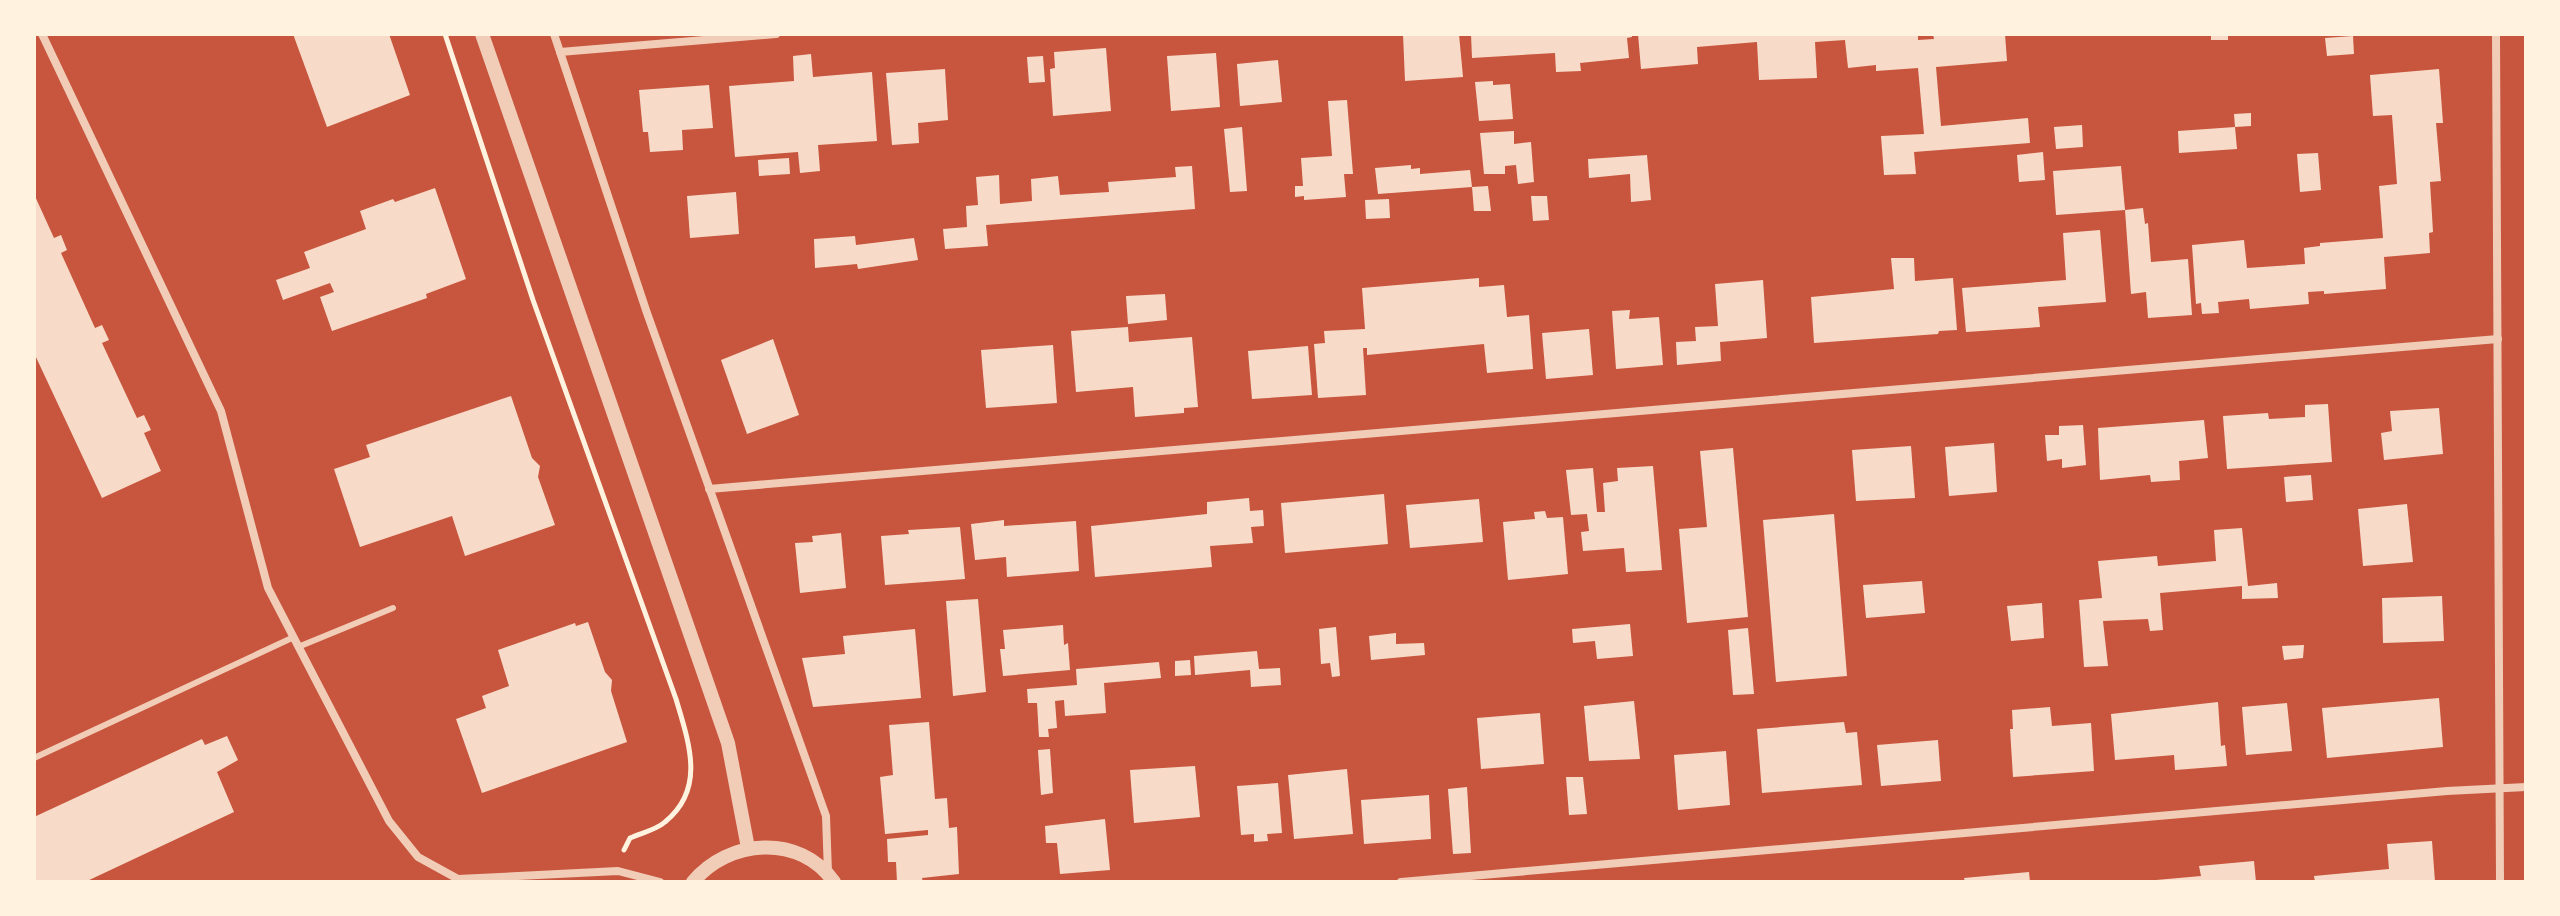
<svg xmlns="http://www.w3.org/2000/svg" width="2560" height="916" font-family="Overpass,sans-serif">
<rect width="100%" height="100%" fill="#c8553d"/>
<g fill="#f7dbc8">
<polygon points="293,34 389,34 410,95 327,127"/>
<polygon points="1403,34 1459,34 1463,77 1405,81"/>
<polygon points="1471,34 1632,34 1632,37 1627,38 1629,58 1580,63 1581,71 1556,72 1555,53 1472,58"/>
<polygon points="1638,34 1918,34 1918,40 1934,39 1933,34 2005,34 2007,61 1936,67 1941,126 2028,118 2030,143 1914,152 1916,174 1884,175 1881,136 1924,134 1918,68 1876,71 1876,65 1848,68 1845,40 1815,42 1817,78 1759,80 1757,42 1697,47 1698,64 1641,69"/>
<rect x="2211" y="34" width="17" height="6"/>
<polygon points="2353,36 2354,54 2327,56 2325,38"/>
<polygon points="1106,48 1111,111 1053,116 1050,69 1055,68 1054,52"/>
<polygon points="1216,53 1220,107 1171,111 1167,56"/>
<polygon points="811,54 813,77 872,72 877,141 818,145 820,171 800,173 798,152 735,157 729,86 794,81 793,56"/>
<polygon points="1043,56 1045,82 1029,83 1027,57"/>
<polygon points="1278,60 1282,102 1240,106 1237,64"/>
<polygon points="945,69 948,120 918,123 919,143 892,145 886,73"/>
<polygon points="2439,69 2443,123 2436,123 2441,181 2430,182 2433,232 2429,233 2430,253 2384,257 2386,289 2324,294 2324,291 2308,292 2309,304 2250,309 2249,299 2218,302 2219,313 2202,314 2201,303 2196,304 2192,245 2244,240 2247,268 2305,264 2304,248 2320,246 2320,243 2383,238 2379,186 2397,184 2392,115 2373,116 2370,75"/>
<polygon points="1493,81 1493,85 1510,84 1513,119 1479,121 1475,82"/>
<polygon points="709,85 713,128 682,130 683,150 650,152 648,132 643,132 639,90"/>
<polygon points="1347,100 1353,174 1344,174 1346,197 1304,200 1304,196 1295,197 1295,186 1303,186 1301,158 1332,156 1328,101"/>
<polygon points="2251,113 2251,126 2235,127 2234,114"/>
<polygon points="2082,125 2083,147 2056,149 2054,127"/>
<polygon points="1242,127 1247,191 1230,192 1224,129"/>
<polygon points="2235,127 2237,149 2179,153 2178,131"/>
<polygon points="1514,131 1514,144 1531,142 1534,182 1518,184 1516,165 1505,166 1505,174 1484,174 1480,133"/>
<polygon points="2043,152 2045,180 2019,182 2017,155"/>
<polygon points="2318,153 2321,190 2300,192 2297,154"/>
<polygon points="1647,155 1651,200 1631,202 1630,174 1589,178 1588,159"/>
<polygon points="789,158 790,174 759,176 758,160"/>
<polygon points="1411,165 1411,169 1420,168 1420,174 1470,170 1472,187 1378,194 1375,168"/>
<polygon points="1192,166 1195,209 986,225 988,246 945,249 943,229 967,227 966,206 978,205 976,177 999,175 1000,204 1032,201 1031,179 1058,176 1060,195 1109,192 1108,182 1176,177 1175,167"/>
<polygon points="2121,166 2125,210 2056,215 2053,171"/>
<polygon points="1488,186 1491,211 1474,211 1472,187"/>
<polygon points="435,188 466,279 426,294 427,298 332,331 320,297 334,292 330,283 283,300 276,280 310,268 304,252 366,229 360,211 393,199 395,202"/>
<polygon points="736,192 739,234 690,238 687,196"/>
<polygon points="34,194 54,238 61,235 67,250 61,253 95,328 102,325 109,340 102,343 137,418 144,415 151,430 144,433 161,471 102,498 34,353"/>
<polygon points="1531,196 1547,196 1549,220 1533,221"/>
<polygon points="1389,199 1390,218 1366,219 1365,200"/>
<polygon points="2143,208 2145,224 2148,223 2151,262 2188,259 2192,315 2148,318 2146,292 2131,294 2125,210"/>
<polygon points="2100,230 2106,302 2038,307 2040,327 1966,332 1962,288 2066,280 2063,233"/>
<polygon points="855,236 856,245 914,238 918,260 858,269 857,264 815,268 814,239"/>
<polygon points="1891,258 1914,258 1915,281 1953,278 1957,330 1939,331 1938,334 1814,343 1811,297 1894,289"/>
<polygon points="1479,278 1479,287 1504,285 1507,317 1529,315 1533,369 1487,373 1484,344 1367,355 1367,348 1363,348 1366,395 1318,398 1314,344 1325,343 1324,331 1365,329 1362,288"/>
<polygon points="1763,280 1767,338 1720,342 1721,361 1677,365 1676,342 1696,341 1695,327 1718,326 1715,284"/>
<polygon points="1165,294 1167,320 1128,324 1126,296"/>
<polygon points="1630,310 1629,319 1659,317 1663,365 1616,369 1612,311"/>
<polygon points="1128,327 1129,342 1192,337 1198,407 1184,408 1184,413 1135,417 1133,387 1076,392 1071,331"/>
<polygon points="1589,329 1593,375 1546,379 1542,333"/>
<polygon points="773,339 799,415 747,434 721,360"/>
<polygon points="1053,345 1057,403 986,408 981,350"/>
<polygon points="1308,346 1312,395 1252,399 1248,351"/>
<polygon points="511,396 532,458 540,466 538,477 555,525 465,556 452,516 360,547 334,469 370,457 366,445"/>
<polygon points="2328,404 2332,462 2227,469 2223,416 2268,413 2269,419 2305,417 2305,405"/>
<polygon points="2439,408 2443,454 2384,460 2381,433 2392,431 2390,411"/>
<polygon points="2204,420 2208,458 2179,461 2180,480 2151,482 2150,475 2100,480 2098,428"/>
<polygon points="2083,425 2086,465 2062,468 2062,459 2047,461 2045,435 2059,435 2059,426"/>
<polygon points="1994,443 1997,492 1949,496 1945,447"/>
<polygon points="1911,446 1915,498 1856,501 1852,450"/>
<polygon points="1733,448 1748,617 1687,623 1679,529 1707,527 1700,451"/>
<polygon points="1653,466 1662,570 1626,572 1624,548 1583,551 1581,532 1589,531 1587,514 1571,515 1566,470 1593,468 1597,512 1605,512 1603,483 1618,481 1617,468"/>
<polygon points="2311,475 2313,500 2286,502 2284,477"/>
<polygon points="1384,494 1388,544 1285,553 1281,503"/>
<polygon points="1249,498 1250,511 1263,510 1264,526 1251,527 1253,543 1210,546 1212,567 1095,577 1091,526 1207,514 1207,502"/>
<polygon points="1479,499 1483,542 1410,548 1406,505"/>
<polygon points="2407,504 2413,562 2363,566 2358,509"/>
<polygon points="1545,511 1547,518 1563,517 1568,574 1508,580 1503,522 1535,519 1534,512"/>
<polygon points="1834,514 1847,676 1776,682 1763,520"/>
<polygon points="1004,520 1004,526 1076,521 1079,571 1007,577 1006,557 975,560 971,524"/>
<polygon points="960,527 965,579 885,585 881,536 909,534 908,530"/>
<polygon points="2242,528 2248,586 2277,583 2278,598 2242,599 2242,586 2160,593 2163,630 2150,631 2148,619 2103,621 2108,666 2084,667 2079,600 2102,598 2098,561 2157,556 2158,566 2216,561 2214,530"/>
<polygon points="841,533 846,588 800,593 795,543 813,542 812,536"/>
<polygon points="1922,581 1925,613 1866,618 1863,585"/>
<polygon points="2442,596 2444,641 2383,643 2382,598"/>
<polygon points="978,599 986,692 953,696 946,601"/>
<polygon points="2042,603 2044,638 2011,641 2007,606"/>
<polygon points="588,622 605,672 612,680 611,691 627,742 482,793 456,719 486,708 482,696 509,686 498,650 575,623 576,626"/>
<polygon points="1630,624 1633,656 1597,659 1595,641 1573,643 1572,629"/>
<polygon points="1063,625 1064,645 1068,643 1070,670 1003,676 1000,649 1005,649 1003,630"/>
<polygon points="1336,627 1340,676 1332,677 1330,663 1321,664 1319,629"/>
<polygon points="1748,628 1754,694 1733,695 1728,630"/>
<polygon points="915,629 921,698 813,707 802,658 845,654 843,636"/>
<polygon points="1396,633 1396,644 1424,643 1425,655 1371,660 1369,636"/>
<polygon points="2304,645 2303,658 2284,660 2282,646"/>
<polygon points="1257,651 1259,669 1280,668 1281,685 1251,687 1250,670 1195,675 1194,656"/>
<polygon points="1190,660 1191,675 1175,676 1175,661"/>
<polygon points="1159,662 1161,678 1104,683 1106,713 1065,716 1064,700 1055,701 1057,728 1048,729 1049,737 1039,737 1037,703 1028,703 1027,689 1077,685 1076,669"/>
<polygon points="2439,698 2443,747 2327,758 2322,708"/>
<polygon points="1634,701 1640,759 1589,761 1584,706"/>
<polygon points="2218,702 2221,746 2225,745 2227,766 2175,770 2174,755 2115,760 2111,714"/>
<polygon points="2287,703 2292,751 2246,755 2242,707"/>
<polygon points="2050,707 2052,726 2091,723 2094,771 2013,777 2010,729 2013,729 2012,710"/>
<polygon points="1540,713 1544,764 1481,769 1477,718"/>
<polygon points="929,722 935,799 947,798 949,828 957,827 959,874 922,878 923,882 897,882 896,862 888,862 887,839 928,835 928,830 885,834 880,777 893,775 889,725"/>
<polygon points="1844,722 1846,733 1857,732 1862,785 1762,793 1757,729"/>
<polygon points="227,736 238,760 217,772 234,812 85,882 34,882 34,817 202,739 205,745"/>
<polygon points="1938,740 1941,781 1881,786 1877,745"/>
<polygon points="1050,749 1053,793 1041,795 1038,750"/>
<polygon points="1726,751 1730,805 1678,810 1674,755"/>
<polygon points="1195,766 1200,817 1134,823 1130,770"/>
<polygon points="1347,769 1353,834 1294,839 1288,775"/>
<polygon points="1566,777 1583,777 1587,814 1569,815"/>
<polygon points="1278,783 1282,833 1267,834 1268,841 1254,842 1254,834 1241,835 1237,786"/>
<polygon points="1467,787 1471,853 1453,854 1448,789"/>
<polygon points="1429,795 1431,839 1364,844 1361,800"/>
<polygon points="1105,819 1110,870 1060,874 1057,843 1046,843 1045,826"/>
<polygon points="2432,841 2435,882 2315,882 2314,876 2389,869 2387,844"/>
<polygon points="2254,861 2256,882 2156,882 2156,880 2201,876 2199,866"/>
<polygon points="2029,872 2030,882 1965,882 1964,878"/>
</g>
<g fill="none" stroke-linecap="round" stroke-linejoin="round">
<path stroke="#fff3e0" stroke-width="5" d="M445 34 533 300 676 699C689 743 706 789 665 822 656 830 641 833 630 838L624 850"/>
<g stroke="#f1ccb7" stroke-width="6">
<polyline points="298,647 393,608"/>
<polyline points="34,758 294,637"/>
</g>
<g stroke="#f1ccb7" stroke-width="8">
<polyline points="42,34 221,411 268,588 389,821 418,857 458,879 618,871 660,882"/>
<polyline points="554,34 647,313 826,816 828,873"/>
<polyline points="2496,34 2500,882"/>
<polyline points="560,52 776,34"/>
<polyline points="709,489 2498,339"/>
<polyline points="1401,882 2447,791 2526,787"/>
</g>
<g stroke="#f1ccb7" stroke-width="14">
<polyline points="482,34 728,743 748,848"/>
<path d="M693 882C728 839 800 833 834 882"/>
</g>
</g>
<rect width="2560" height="916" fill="none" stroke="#fff3e0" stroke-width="72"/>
</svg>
